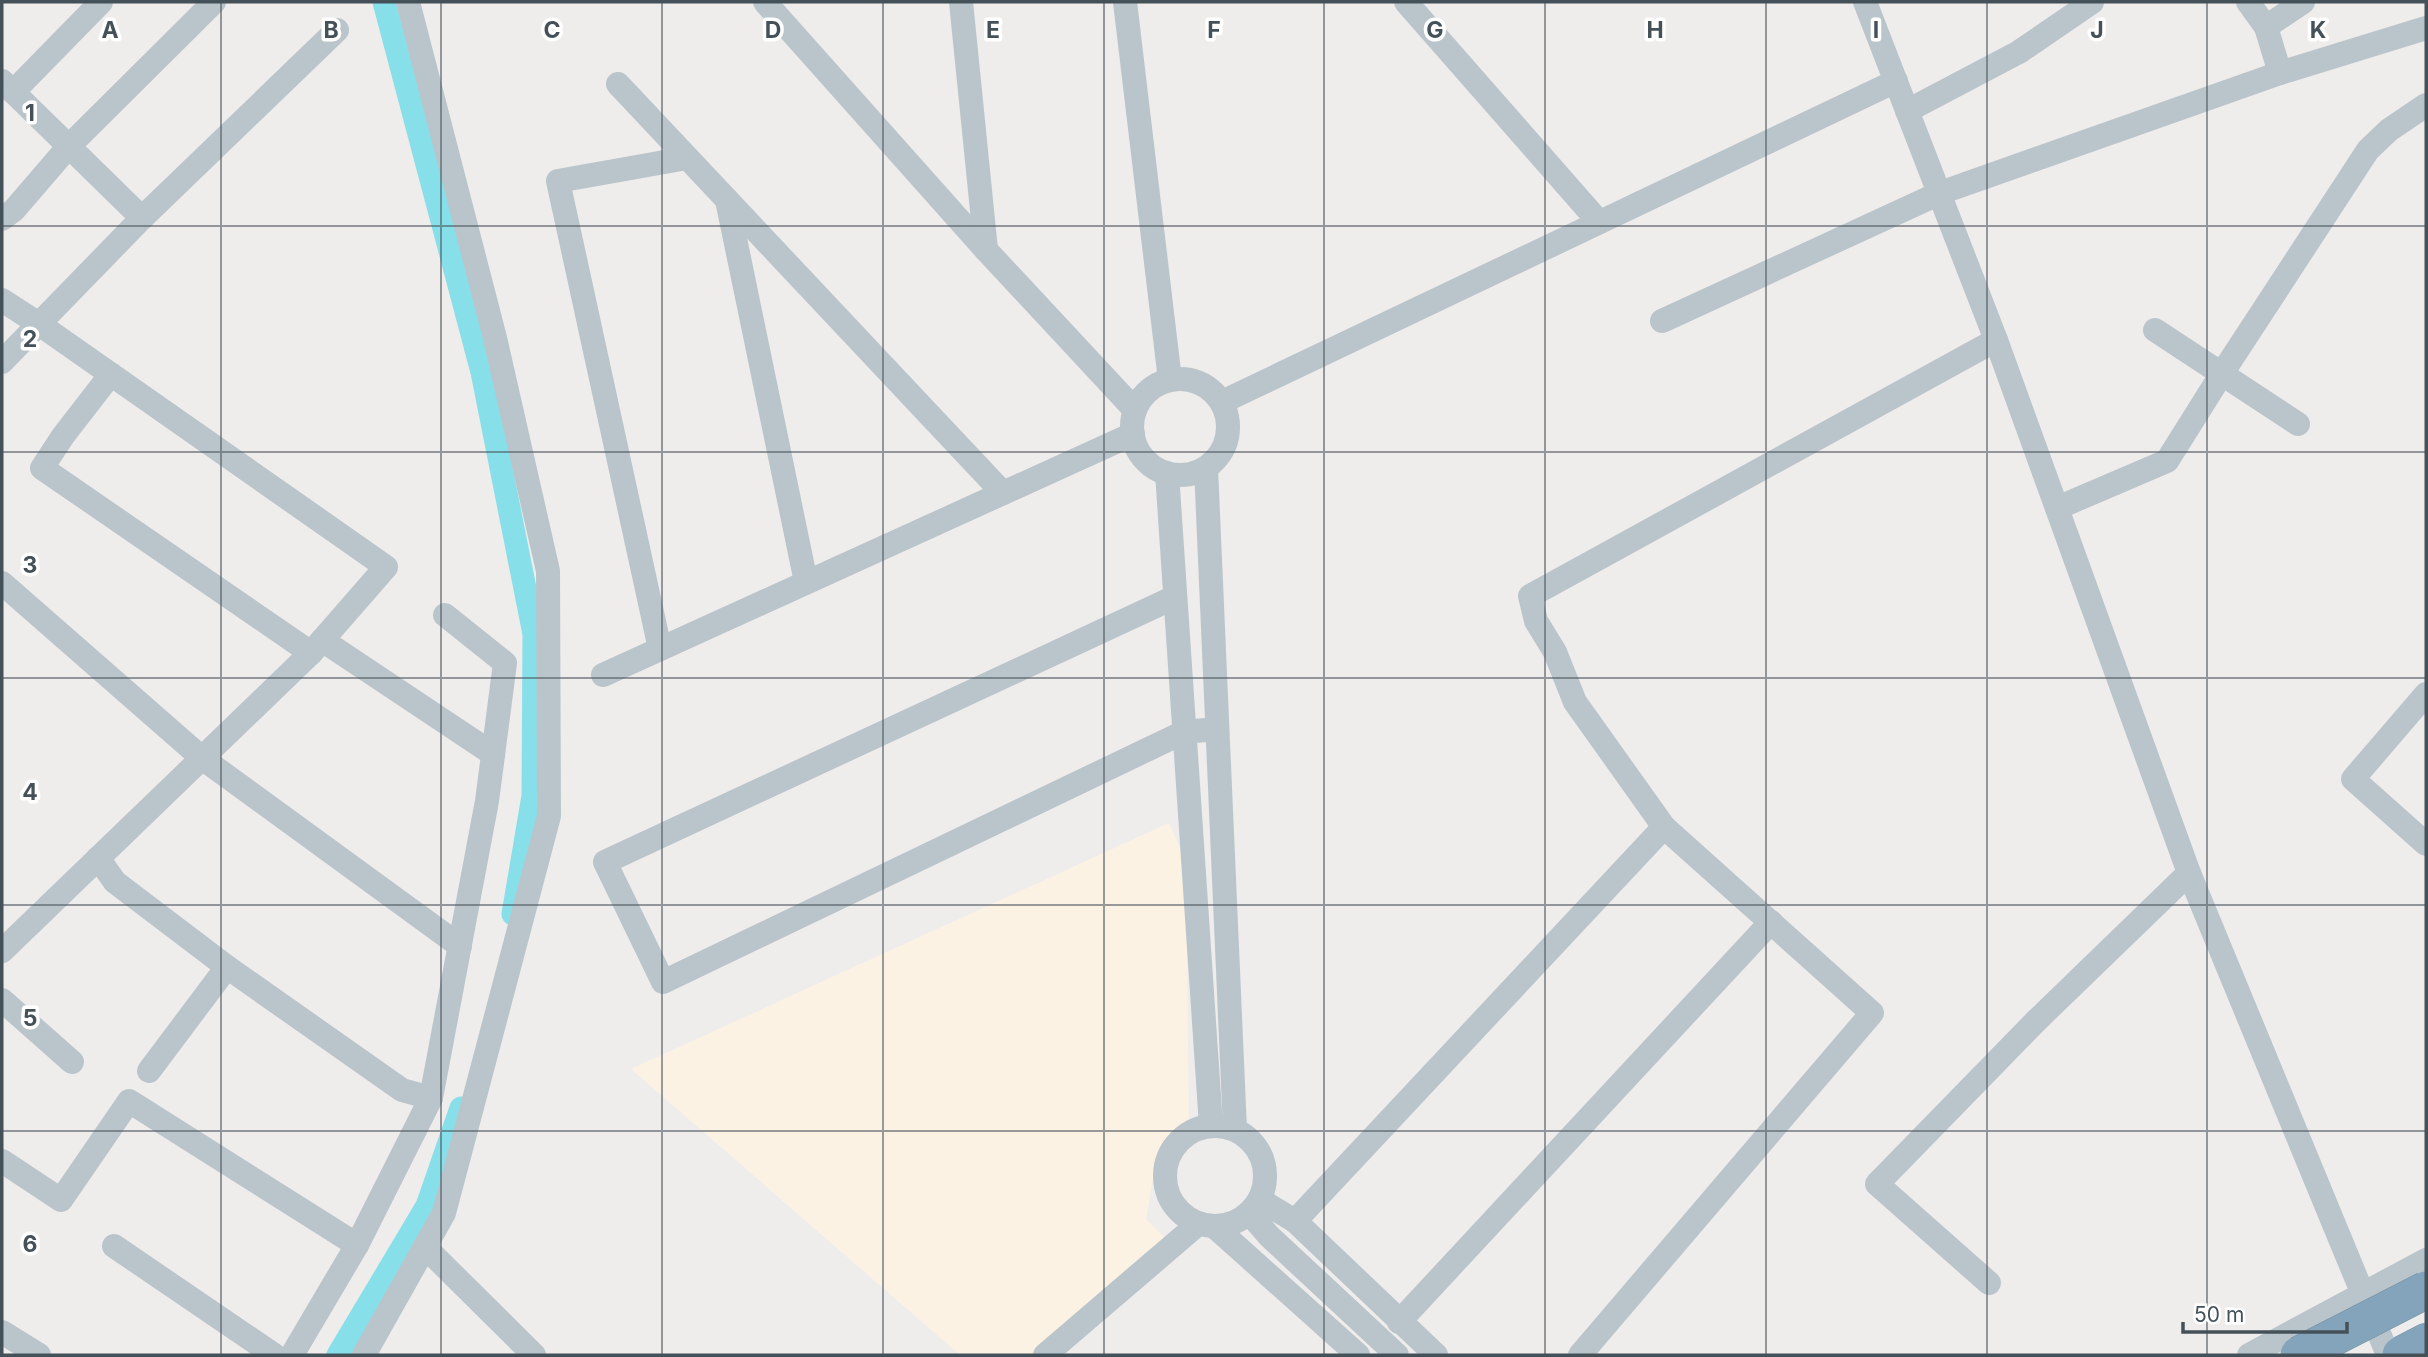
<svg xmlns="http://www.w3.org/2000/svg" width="2428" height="1357" font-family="Inter,sans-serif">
<rect width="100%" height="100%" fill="#efecec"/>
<polygon fill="#fbf2e4" points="1169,823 1186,862 1189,1132 1178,1141 1153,1179 1146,1219 1175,1248 1053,1355 960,1355 631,1069"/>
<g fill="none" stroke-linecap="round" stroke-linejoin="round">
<g stroke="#87dfe9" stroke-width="23">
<polyline points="384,2 482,372 534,634 533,796 513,914"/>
<polyline points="338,1355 427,1206 461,1108"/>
</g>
<g stroke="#6f8fa6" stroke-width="38">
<polyline id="highway" points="2401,1355 2426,1342"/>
</g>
<g stroke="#bac5cb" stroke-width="24">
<polyline points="765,2 986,250 1135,410"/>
<polyline points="961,2 986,250"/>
<polyline points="1125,2 1170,380"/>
<polyline points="1406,2 1599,222"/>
<polyline points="1865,2 1996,340 2189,873 2388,1355"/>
<polyline points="2248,2 2266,27 2280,73"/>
<polyline points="2266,27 2303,2"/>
<polyline points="2,81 142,218"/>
<polyline points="618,84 1003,493"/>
<polyline points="13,92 101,2"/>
<polyline points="1907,111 2019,52 2092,2"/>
<polyline points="727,200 806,582"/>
<polyline points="2,219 14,210 69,146 214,2"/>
<polyline points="2,300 39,324 386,567 311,653 42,468 63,436 111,374"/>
<polyline points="1662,321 1940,193 2280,73 2426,28"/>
<polyline points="2155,330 2298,424"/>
<polyline points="2,362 142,218 337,30"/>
<circle cx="1180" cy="427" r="48"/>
<polyline points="1222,402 1896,81"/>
<polyline points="1206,468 1235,1130"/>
<polyline points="1167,473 1211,1126"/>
<polyline points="2057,508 2167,461 2221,375 2368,150 2389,130 2426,105"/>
<polyline points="2,583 202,758 460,946"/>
<polyline points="1175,597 605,862 663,982 1184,732 1217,729"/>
<polyline points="322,640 493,754"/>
<polyline points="660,649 558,181 687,158"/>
<polyline points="603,675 1133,434"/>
<polyline points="2426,694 2353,779 2426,844"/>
<polyline points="98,858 115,882 227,967 402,1090 431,1098"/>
<polyline points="2,951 311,653"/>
<polyline points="2,1000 72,1062"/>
<polyline points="149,1071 227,967"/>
<circle cx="1215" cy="1176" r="50"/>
<polyline points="2,1161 61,1200 129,1101 357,1245"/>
<polyline points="1260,1200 1295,1221 1436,1355"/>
<polyline points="1250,1214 1269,1236 1397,1355"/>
<polyline points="1295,1221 1664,827"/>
<polyline points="1215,1227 1358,1355"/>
<polyline points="114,1246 274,1355"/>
<polyline points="425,1247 534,1355"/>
<polyline points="1989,1283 1877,1184 2036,1021 2189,873"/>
<polyline points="1399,1322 1771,922"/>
<polyline points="2,1332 39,1355"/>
<polyline points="292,1355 357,1245 431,1098 487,801 505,663 445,615"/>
<polyline points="364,1355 444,1213 549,816 548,571 495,338 408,2"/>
<polyline points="1045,1355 1198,1224"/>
<polyline points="1580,1355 1872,1013 1664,827 1575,702 1555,652 1536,621 1530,596 1996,340"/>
<polyline points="2249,1355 2426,1260"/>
</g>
<use href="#highway" stroke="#84a4bb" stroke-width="37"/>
<g stroke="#6f8fa6" stroke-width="38" stroke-linecap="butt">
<polyline id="highway-bridge" points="2299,1355 2426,1290"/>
</g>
<use href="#highway-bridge" stroke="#84a4bb" stroke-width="37"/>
</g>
<path fill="none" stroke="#455159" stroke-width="2" stroke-opacity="0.55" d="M221 2V1355M441 2V1355M662 2V1355M883 2V1355M1104 2V1355M1324 2V1355M1545 2V1355M1766 2V1355M1987 2V1355M2207 2V1355M2 226H2426M2 452H2426M2 678H2426M2 905H2426M2 1131H2426"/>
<g font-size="23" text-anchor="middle" font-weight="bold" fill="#455159" stroke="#fff" stroke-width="7" stroke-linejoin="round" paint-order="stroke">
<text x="110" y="38">A</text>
<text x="331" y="38">B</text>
<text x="552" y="38">C</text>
<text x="773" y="38">D</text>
<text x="993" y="38">E</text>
<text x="1214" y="38">F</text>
<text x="1435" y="38">G</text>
<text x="1655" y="38">H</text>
<text x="1876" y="38">I</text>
<text x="2097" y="38">J</text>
<text x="2318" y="38">K</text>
<text x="30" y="121">1</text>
<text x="30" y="347">2</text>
<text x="30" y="573">3</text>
<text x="30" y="800">4</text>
<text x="30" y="1026">5</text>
<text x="30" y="1252">6</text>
</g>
<rect width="2428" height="1357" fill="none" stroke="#455159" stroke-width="7"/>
<path d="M2183 1322v10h164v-10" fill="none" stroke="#455159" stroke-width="3.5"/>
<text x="2194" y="1322" font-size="21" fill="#455159" stroke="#ffffff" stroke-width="5" paint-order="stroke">50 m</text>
</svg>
